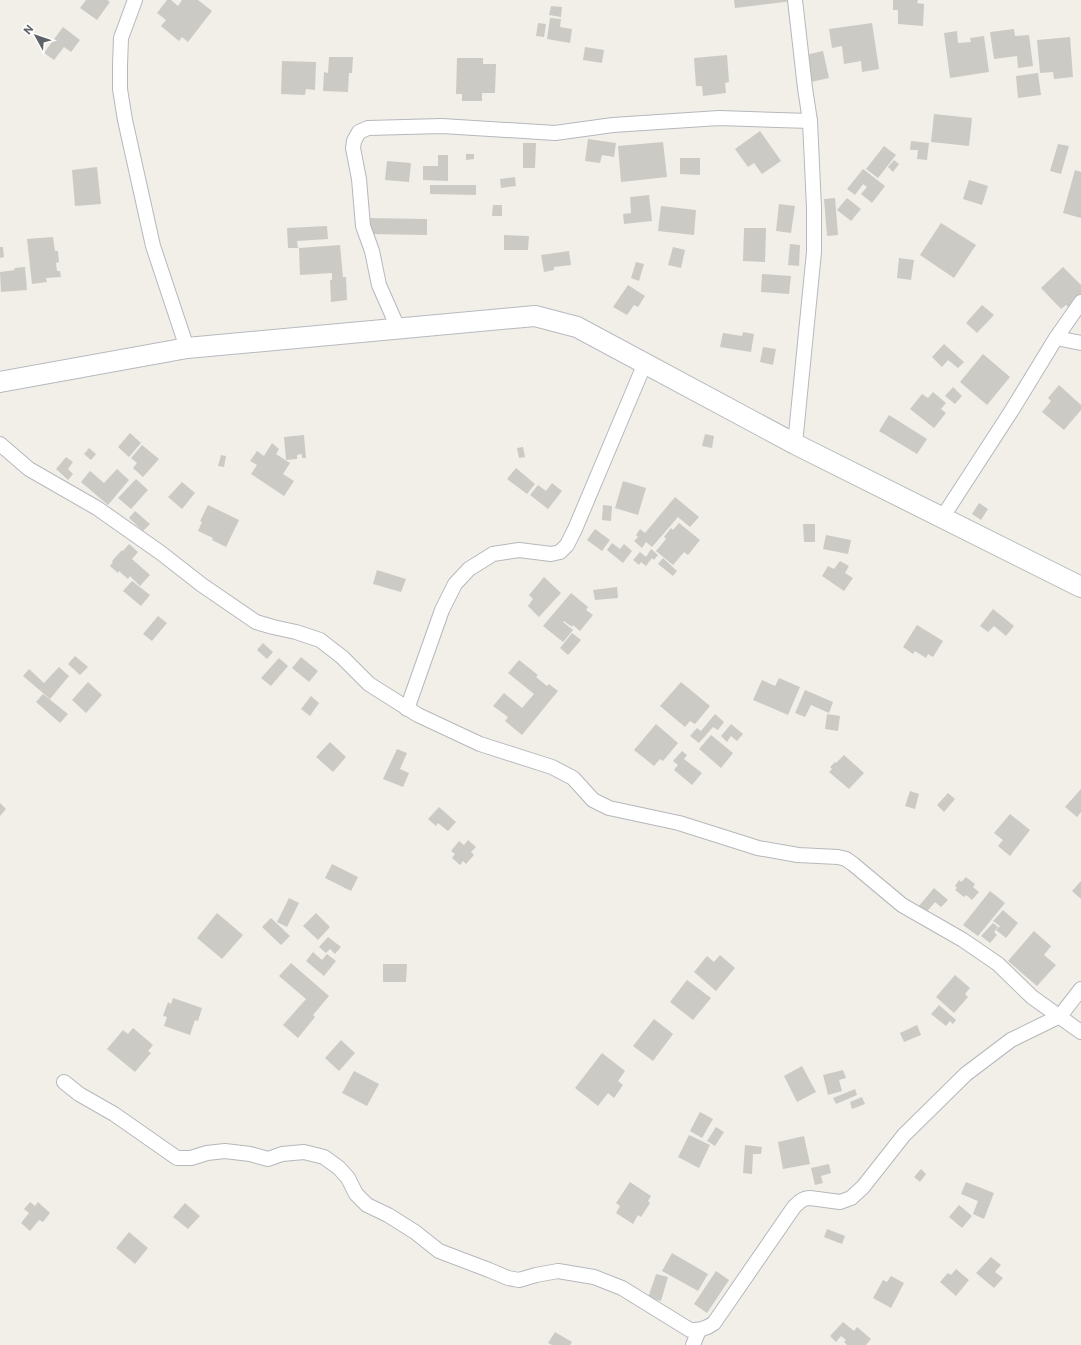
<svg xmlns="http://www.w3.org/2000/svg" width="1081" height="1345" font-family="Commissioner,sans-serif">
<rect width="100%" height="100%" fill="#f1efe8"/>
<g fill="#cccac5">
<polygon points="86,0 107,0 110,2 97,20 80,8"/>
<polygon points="167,0 171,0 178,6 182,0 198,0 212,11 188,42 182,37 179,41 161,26 166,20 157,13"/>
<polygon points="734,0 791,0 792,1 735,8"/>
<polygon points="893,0 918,0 917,3 924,4 923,26 898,24 898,10 893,10"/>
<polygon points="551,6 562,7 561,17 549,15"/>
<polygon points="550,18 561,19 560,27 572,29 570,43 547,39"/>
<polygon points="538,23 546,24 544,37 536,36"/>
<polygon points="872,23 879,69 862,72 861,61 844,64 842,46 832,48 829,29"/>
<polygon points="63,27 80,40 71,52 64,47 54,60 44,53"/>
<polygon points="1014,29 1015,36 1029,35 1033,66 1018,68 1017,56 994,59 990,32"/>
<polygon points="957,31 958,43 971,42 970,38 984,36 989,72 950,78 944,33"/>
<polygon points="1070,37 1073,77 1054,79 1053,72 1040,73 1037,40"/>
<polygon points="585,47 604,50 602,63 583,60"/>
<polygon points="823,51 829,78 811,82 805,55"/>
<polygon points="727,55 729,82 725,83 726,93 703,96 702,86 696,86 694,58"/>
<polygon points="329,57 353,57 352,73 349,73 348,92 323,91 324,72 328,73"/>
<polygon points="457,58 483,58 483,64 496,64 495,93 482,93 482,101 462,101 462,94 456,94"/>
<polygon points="282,61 316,62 315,90 306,89 305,95 281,94"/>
<polygon points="1038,73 1041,95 1018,98 1016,76"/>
<polygon points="934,114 972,118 969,146 931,142"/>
<polygon points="760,131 781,161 762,174 754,163 748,167 735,149"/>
<polygon points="588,139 616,143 614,157 602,155 600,163 585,161"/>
<polygon points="911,141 929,143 927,160 917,159 918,150 910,150"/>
<polygon points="663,142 667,177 621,182 618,146"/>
<polygon points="523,143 536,143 535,168 523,168"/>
<polygon points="1058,144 1069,146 1061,174 1050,171"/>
<polygon points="884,146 896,155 878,178 866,169"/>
<polygon points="466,154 474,154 474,159 466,160"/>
<polygon points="438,155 448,155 448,181 423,180 423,166 438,166"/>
<polygon points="680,158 700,158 700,175 680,174"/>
<polygon points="894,160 899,164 893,172 888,167"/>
<polygon points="387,161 411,163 409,182 385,180"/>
<polygon points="97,167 101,204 75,206 72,170"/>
<polygon points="863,169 885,186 872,203 861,194 867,187 863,184 855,195 847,189"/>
<polygon points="1075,170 1081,172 1081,218 1063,213"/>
<polygon points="515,177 516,186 501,188 500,179"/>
<polygon points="969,180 988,186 982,205 963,199"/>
<polygon points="430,185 476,185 476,195 430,194"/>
<polygon points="649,195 652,221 624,224 623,214 631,213 630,197"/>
<polygon points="835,198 838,235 827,236 824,199"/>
<polygon points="847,198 861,209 851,221 837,210"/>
<polygon points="779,204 795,206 791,233 776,231"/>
<polygon points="493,205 502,205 502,216 492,216"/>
<polygon points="661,206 696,210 694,235 658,231"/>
<polygon points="369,218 427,219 427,235 368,234"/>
<polygon points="941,223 976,245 954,278 920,255"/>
<polygon points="327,226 328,239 297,241 298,248 288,248 287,228"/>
<polygon points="744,228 766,228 765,262 743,261"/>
<polygon points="504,235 529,236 528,250 504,250"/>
<polygon points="53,237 55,251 58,251 59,262 56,263 57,271 60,271 61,277 46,278 47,282 32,284 27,239"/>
<polygon points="790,244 800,245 799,266 788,265"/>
<polygon points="340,245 343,277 346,277 347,300 331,302 330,280 332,280 332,273 300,275 299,248"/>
<polygon points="0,247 3,247 4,257 0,258"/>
<polygon points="673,247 685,250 681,268 668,265"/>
<polygon points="569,251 571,265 554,267 554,270 544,272 541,255"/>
<polygon points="899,258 914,260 911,280 897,278"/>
<polygon points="636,262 644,264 639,281 631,278"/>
<polygon points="25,267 27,290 1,292 0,272 15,270 14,268"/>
<polygon points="1063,267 1081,285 1081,294 1068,307 1066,305 1061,309 1041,288"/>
<polygon points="762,274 791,276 789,294 761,292"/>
<polygon points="628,285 645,296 638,307 634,305 627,315 613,307"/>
<polygon points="982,305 994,315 977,333 966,323"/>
<polygon points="743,332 754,334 751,352 720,347 723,333 742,336"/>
<polygon points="944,344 964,362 958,368 948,360 942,367 932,357"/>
<polygon points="763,347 776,349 773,365 760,362"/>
<polygon points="983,354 1010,377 987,405 960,382"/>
<polygon points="1059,385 1081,405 1081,410 1064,430 1042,412 1051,401 1048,398"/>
<polygon points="953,387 962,396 955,404 945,396"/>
<polygon points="933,392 946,403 941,409 946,413 934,428 910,409 922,394 928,398"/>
<polygon points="889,415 927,439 917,454 879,431"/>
<polygon points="130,433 141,443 129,457 118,447"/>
<polygon points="705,434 714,436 712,448 702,446"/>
<polygon points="304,435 306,458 302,458 302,454 297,455 297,459 286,460 284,437"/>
<polygon points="272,443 279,449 276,454 290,463 283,474 294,481 284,496 251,474 257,465 250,461 257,451 264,456"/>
<polygon points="142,445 159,459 143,477 133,468 137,463 131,458"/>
<polygon points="523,447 525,457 519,458 517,448"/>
<polygon points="89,448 96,454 91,460 84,454"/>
<polygon points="221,455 226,456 224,467 218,466"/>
<polygon points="66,457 73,462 68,469 73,474 68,480 56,469"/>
<polygon points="516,468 535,484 527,494 507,479"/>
<polygon points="117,469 129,480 108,505 81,482 90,471 104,483"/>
<polygon points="136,479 148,490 131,509 118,498"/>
<polygon points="623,481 646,488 638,515 615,508"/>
<polygon points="182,482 195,493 182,509 168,497"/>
<polygon points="552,483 562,491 548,509 530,495 538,485 546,491"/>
<polygon points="675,497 699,517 690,527 678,517 652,547 646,542 642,548 634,541 638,537 636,535 640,529 645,533"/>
<polygon points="979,503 988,509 981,520 972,514"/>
<polygon points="208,505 239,520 226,547 212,540 213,538 198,531 202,522 200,521"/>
<polygon points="603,505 612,506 611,521 602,520"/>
<polygon points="135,511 150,524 143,531 129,518"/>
<polygon points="679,523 700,540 688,555 684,552 673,565 656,551 666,539 664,537 671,528 673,530"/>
<polygon points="803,524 815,524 815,542 804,542"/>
<polygon points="595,529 610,540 602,551 587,540"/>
<polygon points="826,535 851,540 848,554 823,549"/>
<polygon points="612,543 620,549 624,544 632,551 623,563 607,550"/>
<polygon points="129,544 138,552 132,559 150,575 140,586 130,576 128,579 119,571 118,573 110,566 113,562 112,561 122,550 123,551"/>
<polygon points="651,549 658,555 654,560 652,558 646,566 641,562 639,565 633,560 640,552 646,557"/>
<polygon points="663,558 677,571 673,576 658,564"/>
<polygon points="840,561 849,566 845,573 853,578 844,591 822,576 828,566 834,569"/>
<polygon points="377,570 406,579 401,592 373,584"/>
<polygon points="544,577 561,593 539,617 528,606 533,599 529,595"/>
<polygon points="132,581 150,595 141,606 123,591"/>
<polygon points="617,587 618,598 595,600 593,590"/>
<polygon points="571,593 588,607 586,610 593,615 580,631 573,625 572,627 564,621 563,622 573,630 563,642 543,626"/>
<polygon points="993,609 1014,626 1006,636 994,626 988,632 980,626"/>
<polygon points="158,616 167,623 152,641 143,634"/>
<polygon points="917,625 943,641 933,657 928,654 926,658 915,651 913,654 903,647"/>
<polygon points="572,633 581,640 568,655 560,648"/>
<polygon points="263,643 273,652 267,659 257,650"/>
<polygon points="75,656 88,667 80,675 68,664"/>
<polygon points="301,657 318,671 309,682 292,668"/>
<polygon points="279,658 288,666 271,686 261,678"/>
<polygon points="519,660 538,675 536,677 547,686 549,684 558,691 522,735 505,721 508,717 493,706 504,693 522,708 534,694 508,673"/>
<polygon points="59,667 69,676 50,699 23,676 29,669 44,683"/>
<polygon points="779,678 800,687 788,715 753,700 762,680 775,686"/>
<polygon points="88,682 102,695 86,713 72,700"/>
<polygon points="681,682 710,706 695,724 690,721 685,727 660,706"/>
<polygon points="805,690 833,702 829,713 811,705 805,717 795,713"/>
<polygon points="43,694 68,714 60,723 36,702"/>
<polygon points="311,696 319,703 310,716 301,709"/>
<polygon points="715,714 724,722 718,730 713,727 699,743 690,736 697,728 701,731"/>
<polygon points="827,714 840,716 838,731 825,729"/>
<polygon points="656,724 678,743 663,761 660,759 654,766 634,750"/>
<polygon points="731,724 743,734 737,741 731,736 727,742 721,736"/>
<polygon points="711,735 733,753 721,768 699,749"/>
<polygon points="330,742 346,757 333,772 316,757"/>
<polygon points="397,749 407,753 400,769 409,773 403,787 383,779"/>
<polygon points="682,751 687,755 684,759 702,773 692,785 674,770 678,765 673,761"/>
<polygon points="844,755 864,773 849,789 829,772 832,769 830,767 835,762 836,763"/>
<polygon points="1081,789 1081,812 1077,817 1065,807"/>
<polygon points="910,791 919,794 915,809 905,806"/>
<polygon points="948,793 955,799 944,812 937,805"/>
<polygon points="0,803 6,809 0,816"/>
<polygon points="439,807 456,822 448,831 438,823 436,826 428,819"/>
<polygon points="1010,814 1030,830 1010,856 998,846 1003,840 994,833"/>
<polygon points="468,840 476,847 471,852 474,855 466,864 463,861 460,865 452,858 455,854 451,851 459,841 464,845"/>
<polygon points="332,864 358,877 351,891 325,878"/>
<polygon points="966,877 975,884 973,887 979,892 972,900 966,895 964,897 955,890 957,888 955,886 959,880 961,882"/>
<polygon points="1081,881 1081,899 1072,891"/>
<polygon points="934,888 948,900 941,907 935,902 925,914 918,907"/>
<polygon points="990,891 1005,903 978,936 963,925"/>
<polygon points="289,898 299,903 287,927 277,922"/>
<polygon points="1003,910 1018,923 1006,938 996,930 1000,926 993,921"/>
<polygon points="217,913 243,935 222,959 197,938"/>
<polygon points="316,913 330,927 318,940 303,926"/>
<polygon points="271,918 290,936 281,945 262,927"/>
<polygon points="993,923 998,927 994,932 997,935 990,943 981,936"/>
<polygon points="1034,931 1051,946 1044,955 1056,965 1037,986 1008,961"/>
<polygon points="328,937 341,947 335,954 330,949 326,953 319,947"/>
<polygon points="313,952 322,960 327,954 336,961 324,976 306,961"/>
<polygon points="720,955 735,968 716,991 694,972 707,956 714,962"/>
<polygon points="291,963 329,996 313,1015 315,1017 298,1038 283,1025 306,999 279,976"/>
<polygon points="383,964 407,964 406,982 383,982"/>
<polygon points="955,975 970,988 965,994 968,997 954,1013 936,997"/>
<polygon points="687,980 711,998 693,1020 670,1002"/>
<polygon points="173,998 202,1008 198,1021 195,1020 190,1035 164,1026 167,1017 163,1016 168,1002 171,1004"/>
<polygon points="939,1005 956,1020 953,1024 950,1021 946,1026 931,1014"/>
<polygon points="654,1019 673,1034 653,1061 633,1046"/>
<polygon points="917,1025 921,1035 904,1042 900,1033"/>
<polygon points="133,1028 153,1045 148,1051 151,1053 135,1072 107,1049 123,1030 128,1034"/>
<polygon points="341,1040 355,1053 339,1071 325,1058"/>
<polygon points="602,1053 625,1071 618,1081 623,1085 614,1098 608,1093 598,1106 575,1088"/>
<polygon points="802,1066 816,1092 797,1102 784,1076"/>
<polygon points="843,1070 846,1078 839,1080 842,1091 828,1095 823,1075"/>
<polygon points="354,1071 379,1084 367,1106 342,1093"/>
<polygon points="855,1089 857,1095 836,1104 833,1098"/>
<polygon points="862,1097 865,1104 852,1109 850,1102"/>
<polygon points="700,1112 713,1119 702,1138 690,1131"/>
<polygon points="716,1127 724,1132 715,1146 707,1141"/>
<polygon points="689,1135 710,1145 699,1168 678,1157"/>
<polygon points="804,1136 810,1164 783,1169 778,1142"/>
<polygon points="745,1145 762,1147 761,1154 753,1154 752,1174 743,1173"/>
<polygon points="829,1164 831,1173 821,1176 823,1183 815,1185 811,1168"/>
<polygon points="921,1169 926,1174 920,1182 914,1177"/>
<polygon points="630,1182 651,1196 648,1201 650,1203 641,1217 638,1215 633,1224 616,1213 620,1206 616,1203"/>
<polygon points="966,1182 994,1193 984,1219 973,1214 978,1201 961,1194"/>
<polygon points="30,1202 35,1206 38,1202 50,1213 43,1222 39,1220 30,1231 21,1223 29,1213 24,1209"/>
<polygon points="185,1203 200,1216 188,1229 173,1217"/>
<polygon points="959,1205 972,1216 962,1228 949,1217"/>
<polygon points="827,1229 845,1236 842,1244 824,1237"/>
<polygon points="129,1232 148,1248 135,1264 116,1248"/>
<polygon points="672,1253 708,1274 698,1291 662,1271"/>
<polygon points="991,1257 1001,1265 995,1272 1003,1278 994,1288 976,1273"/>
<polygon points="956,1269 969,1280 956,1296 940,1282 948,1273 951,1275"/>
<polygon points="716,1271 729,1280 707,1313 694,1304"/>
<polygon points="656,1274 668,1277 661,1301 648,1298"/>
<polygon points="891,1276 904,1283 891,1308 873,1298 883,1280 887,1282"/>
<polygon points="843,1322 854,1331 857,1327 871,1339 866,1345 847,1345 844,1342 846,1340 841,1336 836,1342 830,1336"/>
<polygon points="555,1332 572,1342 570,1345 552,1345 548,1343"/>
</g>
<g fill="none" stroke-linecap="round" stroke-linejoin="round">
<g stroke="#b5b8bc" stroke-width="16">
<g id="minor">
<polyline points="135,0 121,38 120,65 120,89 125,120 153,246 187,348"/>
<polyline points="398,328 379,285 372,251 363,226 359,179 353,148 354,141 359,132 368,128 442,126 555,133 613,125 719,118 810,121"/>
<polyline points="1056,338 1081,343"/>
<polyline points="0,444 29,469 97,508 161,553 202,585 256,622 273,627 296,632 320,640 342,657 369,684 418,715 480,744 552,767 573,778 593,800 609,808 679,823 758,848 798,855 838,857 846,859 853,864 902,905 963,940 998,964 1032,997 1081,1032"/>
<polyline points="795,444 814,252 814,208 810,121 805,88 795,0"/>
<polyline points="942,518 1012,410 1056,338 1081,302"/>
<polyline points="407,709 442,610 455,584 469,569 493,554 519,550 551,554 560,552 567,545 575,529 645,363"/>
<path d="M64 1082 79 1094 114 1114 177 1158H191L207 1153 225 1151 250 1154 268 1159 282 1154 304 1152 324 1157 339 1168 348 1178 356 1194 367 1205 388 1215 415 1232 439 1251 489 1270 508 1278 519 1280 536 1275 558 1271 594 1277 622 1288 690 1330C700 1330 706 1329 714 1323L794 1207C799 1202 803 1198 810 1198L840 1202 851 1198 863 1187 904 1135 966 1074 1011 1040 1060 1016 1081 989"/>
<polyline points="693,1345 699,1330"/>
</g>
</g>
<g stroke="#b6babf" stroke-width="22">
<polyline id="secondary" points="0,382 187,348 535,316 577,327 795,444 1081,587"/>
</g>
<use href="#minor" stroke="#fff" stroke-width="14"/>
<use href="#secondary" stroke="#fff" stroke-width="20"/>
</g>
<g transform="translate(36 36) rotate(310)" stroke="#ffffff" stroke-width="3" paint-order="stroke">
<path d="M0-3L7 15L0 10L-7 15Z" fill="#5f6368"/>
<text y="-6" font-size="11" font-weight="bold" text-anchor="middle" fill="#5f6368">N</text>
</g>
</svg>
